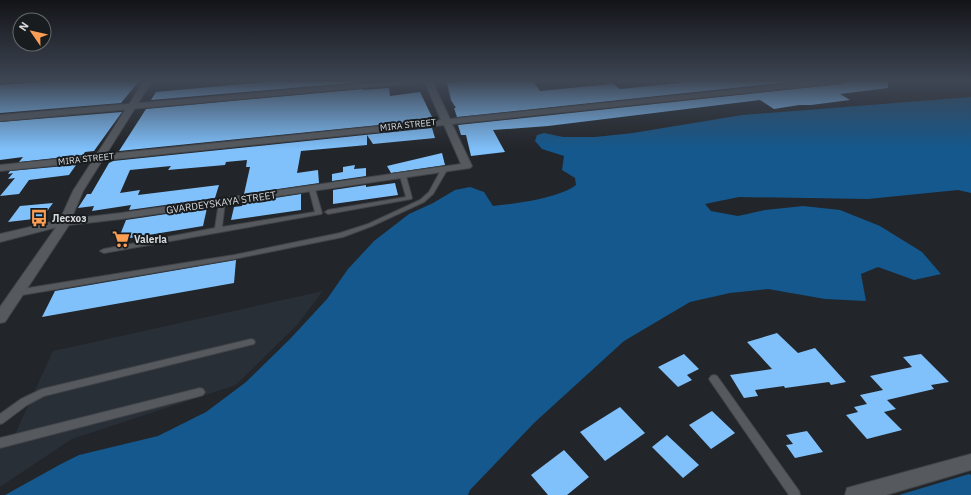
<svg xmlns="http://www.w3.org/2000/svg" width="971" height="495" font-family="'IBM Plex Sans',sans-serif">
<rect width="100%" height="100%" fill="#222529"/>
<polygon fill="#282f37" points="323,291 297,325 236,385 72,439 0,487 0,449 11,443 53,351"/>
<g fill="#14588d">
<path d="M971 97V193L958 190 868 199 739 197 705 204 711 211 738 216 765 210 803 206 840 210 880 226 922 252 941 274 914 280 878 267 861 274 866 301 825 299 768 289 730 293 690 302 624 341 534 423 470 490 468 495H5L61 464 79 455 158 436 206 412 246 382 290 339 327 299 348 269 374 241 409 214 433 203 455 190 470 187 484 192 493 206C515 204 559 198 576 185L575 178 562 170 564 156 542 149 535 141 537 135 544 133 563 137H595L633 133 742 115Z"/>
<polygon points="969,474 971,475 971,495 899,495"/>
</g>
<g fill="#80c1fc">
<polygon points="58,81 139,81 121,103 0,113 0,85"/>
<polygon points="277,81 282,81 281,82 297,81 362,82 151,100 156,92"/>
<polygon points="470,81 533,81 540,91 613,84 620,89 680,83 677,81 801,81 457,117 454,108 456,108 451,100 447,83"/>
<polygon points="851,81 888,81 888,88 840,94 850,100 811,105 799,105 774,109 760,100 548,126 493,130 505,152 471,156 466,135 461,135 458,125 841,84"/>
<polygon points="389,88 390,96 420,92 432,117 428,117 429,120 119,151 146,109 363,89 363,90"/>
<polygon points="122,112 94,151 85,152 83,155 19,162 23,157 0,160 0,122"/>
<polygon points="432,128 435,138 373,144 367,135 367,145 301,151 297,173 318,170 319,183 244,194 250,167 246,167 247,160 226,162 225,165 168,170 171,166 130,170 120,193 140,190 138,195 219,185 215,198 129,210 131,205 92,211 94,206 78,208 87,194 91,194 109,163 113,161"/>
<polygon points="442,153 445,165 391,173 387,166"/>
<polygon points="76,165 69,175 29,180 19,194 0,196 15,178 8,179 13,173 8,174 10,171"/>
<polygon points="355,165 354,169 366,168 366,176 332,181 332,174 343,172 343,167"/>
<polygon points="395,183 398,195 333,204 333,190 366,185 366,187"/>
<polygon points="301,194 301,210 231,220 234,207 242,206 243,203"/>
<polygon points="53,203 42,218 8,222 20,206"/>
<polygon points="207,208 203,226 118,240 126,220"/>
<polygon points="236,260 234,283 42,317 55,291"/>
<polygon points="777,333 798,353 815,348 846,382 831,385 829,382 785,388 784,386 755,390 758,396 744,398 730,375 772,369 747,342"/>
<polygon points="684,354 699,369 687,375 692,380 678,387 658,367"/>
<polygon points="921,354 949,382 931,385 934,389 887,400 896,409 884,412 902,430 867,439 846,415 858,412 854,407 867,404 860,395 883,390 870,376 912,367 903,357"/>
<polygon points="620,407 645,433 605,461 580,432"/>
<polygon points="712,411 735,433 711,449 689,425"/>
<polygon points="807,431 823,452 795,458 786,445 793,444 786,435"/>
<polygon points="667,435 699,465 683,478 652,447"/>
<polygon points="564,450 589,477 567,495 548,495 531,475"/>
</g>
<g fill="none" stroke-linecap="round" stroke-linejoin="round">
<g stroke="#404347" stroke-width="2">
<g id="service">
<polygon points="444,168 447,170 433,194 424,202 372,226 343,237 234,259 16,296 13,295 12,293 13,291 16,290 234,255 340,233 368,224 420,200 429,192 441,170"/>
<polygon points="403,174 406,176 412,198 411,199 328,214 325,212 328,210 406,197 400,176"/>
<polygon points="312,187 315,189 322,213 321,214 104,253 100,251 104,249 215,228 219,202 222,200 225,202 222,227 315,212 309,189"/>
<polygon points="251,339 254,340 255,342 254,344 44,396 27,405 3,423 0,424 0,414 21,399 42,389"/>
<polygon points="714,375 717,376 799,491 800,495 789,495 711,382 709,379 711,376"/>
<polygon points="200,388 203,389 205,392 203,395 200,396 0,448 0,438"/>
</g>
</g>
<g stroke="#404347" stroke-width="2">
<g id="minor">
<polygon points="394,81 432,81 450,119 817,81 845,81 841,83 452,124 472,166 470,168 121,219 69,225 5,322 0,323 0,307 61,220 121,213 461,164 444,125 0,171 0,165 441,120 425,82 0,121 0,115"/>
<polygon points="971,454 971,470 886,495 845,495 847,488 854,486"/>
</g>
</g>
<g stroke="#404347" stroke-width="2">
<polygon id="tertiary" points="144,81 152,81 83,191 69,224 0,242 0,234 60,220 73,191"/>
</g>
<use href="#service" fill="#565a5e" fill-rule="evenodd"/>
<use href="#minor" fill="#565a5e" fill-rule="evenodd"/>
<use href="#tertiary" fill="#565a5e" fill-rule="evenodd"/>
</g>
<linearGradient id="sky" x2="0" y2="1"><stop stop-color="#131417"/><stop offset="0.54" stop-color="#3e4654"/><stop offset="1" stop-color="#3e4654" stop-opacity="0"/></linearGradient>
<rect width="971" height="150" fill="url(#sky)"/>
<defs>
<g id="bus-bare" transform="scale(1.38)"><path d="M-5-6H5V4H4V6H2V4H-2V6H-4V4H-5ZM-3.5-4V0h7V-4ZM-3.5 1.2v1.5H-2V1.2ZM2 1.2v1.5H3.5V1.2Z" fill="#fc9d54" stroke="#181c1f" stroke-width="2.5" paint-order="stroke"/></g>
<g id="supermarket-bare" transform="scale(1.38)"><path d="M-6-5.5h2.5l.6 2H6L4.5 2H-2.5L-4.4-4H-6ZM-1.5 3.2a1.3 1.3 0 1 0 .1 0ZM3 3.2a1.3 1.3 0 1 0 .1 0Z" fill="#fc9d54" stroke="#181c1f" stroke-width="2.5" paint-order="stroke"/></g>
</defs>
<g fill-rule="evenodd">
<use href="#bus-bare" x="39" y="218"/>
<use href="#supermarket-bare" x="121" y="239"/>
</g>
<g text-anchor="middle" stroke-width="4" stroke-linejoin="round" paint-order="stroke">
<g font-size="9" fill="#d7d9dc" stroke="#181c1f">
<text transform="translate(408 125) rotate(-6)" y="3">MIRA STREET</text>
<text transform="translate(86 159) rotate(-6)" y="3">MIRA STREET</text>
</g>
<g font-size="10" fill="#d7d9dc" stroke="#181c1f">
<text transform="translate(221 202) rotate(-8)" y="4">GVARDEYSKAYA STREET</text>
</g>
<g font-size="10" font-weight="bold" fill="#d7d9dc" stroke="#181c1f" text-anchor="start">
<text x="52" y="222">Лесхоз</text>
<text x="134" y="243">Valeria</text>
</g>
</g>
<g transform="translate(32 32) rotate(304)"><circle r="19" fill="#181c1f" stroke="#64686b"/>
<path d="M0-3L7 15L0 10L-7 15Z" fill="#fc9d54"/>
<text y="-6" font-size="11" font-weight="bold" text-anchor="middle" fill="#d7d9dc">N</text>
</g>
</svg>
